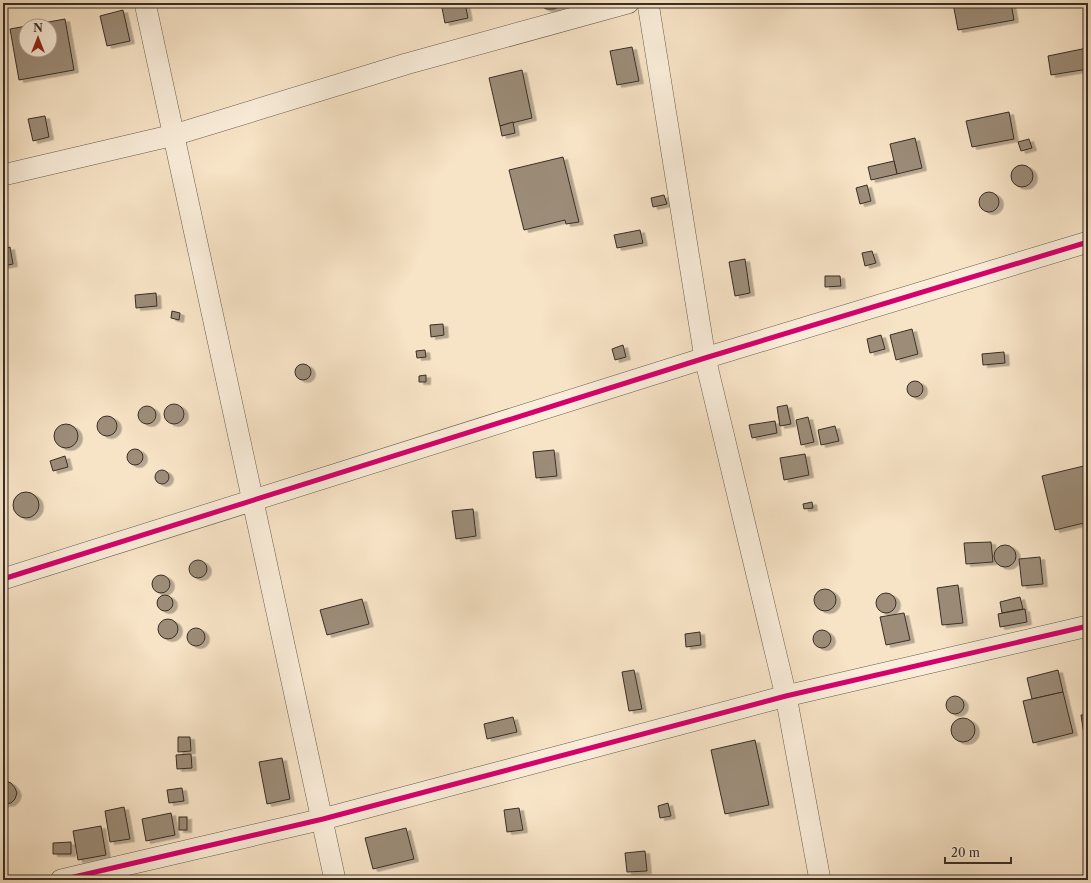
<svg xmlns="http://www.w3.org/2000/svg" width="1091" height="883" font-family="'Libre Caslon Text',serif">
<defs>
<filter id="shadow"><feDropShadow dx="4.5" dy="2.5" stdDeviation="0" flood-color="#0004"/></filter>
</defs>
<rect width="100%" height="100%" fill="#f7e3c6"/>
<filter id="stains"><feTurbulence type="fractalNoise" baseFrequency=".005" numOctaves="4"/><feColorMatrix values="0 0 0 0 .2 0 0 0 0 .09 0 0 0 0 .02 0 0 0 .5 -.17"/></filter>
<radialGradient id="worn" r=".72"><stop offset=".6" stop-color="#630" stop-opacity="0"/><stop offset="1" stop-color="#630" stop-opacity=".3"/></radialGradient>
<g fill="#9c8c78" stroke="#392e24" fill-rule="evenodd" filter="url(#shadow)">
<polygon points="441,3 465,3 468,18 445,23"/>
<polygon points="537,3 563,3 561,6 554,9 546,9"/>
<polygon points="953,3 1011,3 1014,20 958,30"/>
<polygon points="123,10 130,41 107,46 100,16"/>
<path d="M65 19 74 70 19 80 10 29ZM26 26H50V50H26Z"/>
<polygon points="632,47 639,81 617,85 610,51"/>
<polygon points="1087,48 1088,69 1051,75 1048,56"/>
<polygon points="522,70 532,118 500,126 489,78"/>
<polygon points="1009,112 1014,139 972,147 966,121"/>
<polygon points="45,116 49,137 33,141 28,119"/>
<polygon points="513,122 515,133 502,136 500,126"/>
<polygon points="915,138 922,168 897,174 890,144"/>
<polygon points="1029,139 1032,148 1021,151 1018,142"/>
<polygon points="563,157 579,222 566,224 565,220 524,230 509,170"/>
<polygon points="894,161 897,174 871,180 868,167"/>
<circle cx="1022" cy="176" r="11"/>
<polygon points="867,185 871,201 860,204 856,188"/>
<circle cx="989" cy="202" r="10"/>
<polygon points="664,195 667,204 653,207 651,198"/>
<polygon points="640,230 643,243 617,248 614,235"/>
<polygon points="10,247 13,264 3,266 3,249"/>
<polygon points="872,251 876,263 865,266 862,253"/>
<polygon points="745,259 750,293 735,296 729,262"/>
<polygon points="825,276 840,276 841,286 825,287"/>
<polygon points="156,293 157,306 136,308 135,295"/>
<polygon points="172,311 180,313 179,320 171,318"/>
<polygon points="443,324 444,335 431,337 430,325"/>
<polygon points="912,329 918,354 896,360 890,335"/>
<polygon points="881,335 885,349 870,353 867,339"/>
<polygon points="623,345 626,357 615,360 612,349"/>
<polygon points="425,350 426,357 417,358 416,351"/>
<polygon points="1004,352 1005,363 983,365 982,354"/>
<circle cx="303" cy="372" r="8"/>
<polygon points="426,375 426,382 419,382 419,376"/>
<circle cx="915" cy="389" r="8"/>
<circle cx="174" cy="414" r="10"/>
<polygon points="787,405 791,424 780,426 777,407"/>
<circle cx="147" cy="415" r="9"/>
<circle cx="107" cy="426" r="10"/>
<polygon points="808,417 814,442 801,445 796,420"/>
<polygon points="775,421 777,433 752,438 749,425"/>
<circle cx="66" cy="436" r="12"/>
<polygon points="835,426 839,441 821,445 818,430"/>
<circle cx="135" cy="457" r="8"/>
<polygon points="554,450 557,476 536,478 533,452"/>
<polygon points="805,454 809,475 784,480 780,458"/>
<polygon points="65,456 68,467 53,471 50,461"/>
<polygon points="1088,465 1088,522 1055,530 1042,476"/>
<circle cx="162" cy="477" r="7"/>
<circle cx="26" cy="505" r="13"/>
<polygon points="812,502 813,508 804,509 803,504"/>
<polygon points="473,509 476,536 456,539 452,511"/>
<polygon points="991,542 993,562 966,564 964,543"/>
<circle cx="1005" cy="556" r="11"/>
<polygon points="1040,557 1043,584 1022,586 1019,559"/>
<circle cx="198" cy="569" r="9"/>
<circle cx="161" cy="584" r="9"/>
<polygon points="958,585 963,623 942,625 937,588"/>
<circle cx="825" cy="600" r="11"/>
<circle cx="886" cy="603" r="10"/>
<circle cx="165" cy="603" r="8"/>
<polygon points="1020,597 1023,609 1002,613 1000,602"/>
<polygon points="362,599 369,624 327,635 320,610"/>
<polygon points="1025,609 1027,622 1000,627 998,614"/>
<polygon points="904,613 910,640 886,645 880,617"/>
<circle cx="168" cy="629" r="10"/>
<circle cx="196" cy="637" r="9"/>
<circle cx="822" cy="639" r="9"/>
<polygon points="700,632 701,645 686,647 685,634"/>
<polygon points="634,670 642,709 629,711 622,672"/>
<polygon points="1058,670 1063,692 1032,699 1027,678"/>
<polygon points="1063,692 1073,733 1033,743 1023,701"/>
<circle cx="955" cy="705" r="9"/>
<polygon points="1088,714 1088,762 1081,715"/>
<polygon points="513,717 517,732 487,739 484,724"/>
<circle cx="963" cy="730" r="12"/>
<polygon points="178,737 190,737 191,751 178,752"/>
<polygon points="755,740 769,805 725,814 711,750"/>
<polygon points="191,754 192,768 177,769 176,755"/>
<polygon points="282,758 290,799 267,804 259,762"/>
<polygon points="6,781 11,783 15,788 17,793 15,799 11,803 5,804 3,804 3,782"/>
<polygon points="182,788 184,801 169,803 167,790"/>
<polygon points="668,803 671,816 660,818 658,806"/>
<polygon points="124,807 130,839 110,842 105,811"/>
<polygon points="519,808 523,830 507,832 504,810"/>
<polygon points="171,813 175,835 146,841 142,819"/>
<rect x="179" y="817" width="8" height="13"/>
<polygon points="101,826 106,855 78,860 73,831"/>
<polygon points="406,828 414,859 373,869 365,838"/>
<polygon points="71,842 71,854 53,854 53,843"/>
<polygon points="645,851 647,871 627,872 625,853"/>
</g>
<g fill="none" stroke-linecap="round" stroke-linejoin="round">
<g stroke="#685b4c" stroke-width="22">
<g id="street">
<polyline points="145,3 335,880"/>
<polyline points="648,3 705,358 786,696 820,880"/>
<polyline points="3,175 174,135 406,64 628,3"/>
<polyline points="3,579 705,358 1088,242"/>
<polyline points="61,880 323,819 786,696 1088,626"/>
</g>
</g>
<use href="#street" stroke="#faedda" stroke-width="21"/>
<g stroke="#faedda" stroke-width="8">
<g id="cycleway">
<polyline points="3,579 705,358 1088,242"/>
<polyline points="61,880 323,819 786,696 1088,626"/>
</g>
</g>
<use href="#cycleway" stroke="#d6006c" stroke-width="5"/>
</g>
<rect width="1091" height="883" fill="none" stroke="#f7e3c6" stroke-width="16"/>
<rect x="4" y="4" width="1083" height="875" fill="none" stroke="#392e24" stroke-width="2"/>
<rect x="8" y="8" width="1075" height="867" fill="none" stroke="#392e24"/>
<g transform="translate(38 38)"><circle r="19" fill="#faedda" stroke="#ada191"/>
<path d="M0-3L7 15L0 10L-7 15Z" fill="#8f2418"/>
<text y="-6" font-size="11" font-weight="bold" text-anchor="middle" fill="#392e24">N</text>
</g>
<path d="M945 857v6h66v-6" fill="none" stroke="#392e24" stroke-width="2"/>
<text x="951" y="857" font-size="12" fill="#392e24" stroke="#faedda" stroke-width="3" paint-order="stroke">20 m</text>
<rect width="100%" height="100%" filter="url(#stains)"/>
<rect width="100%" height="100%" fill="url(#worn)"/>
</svg>
